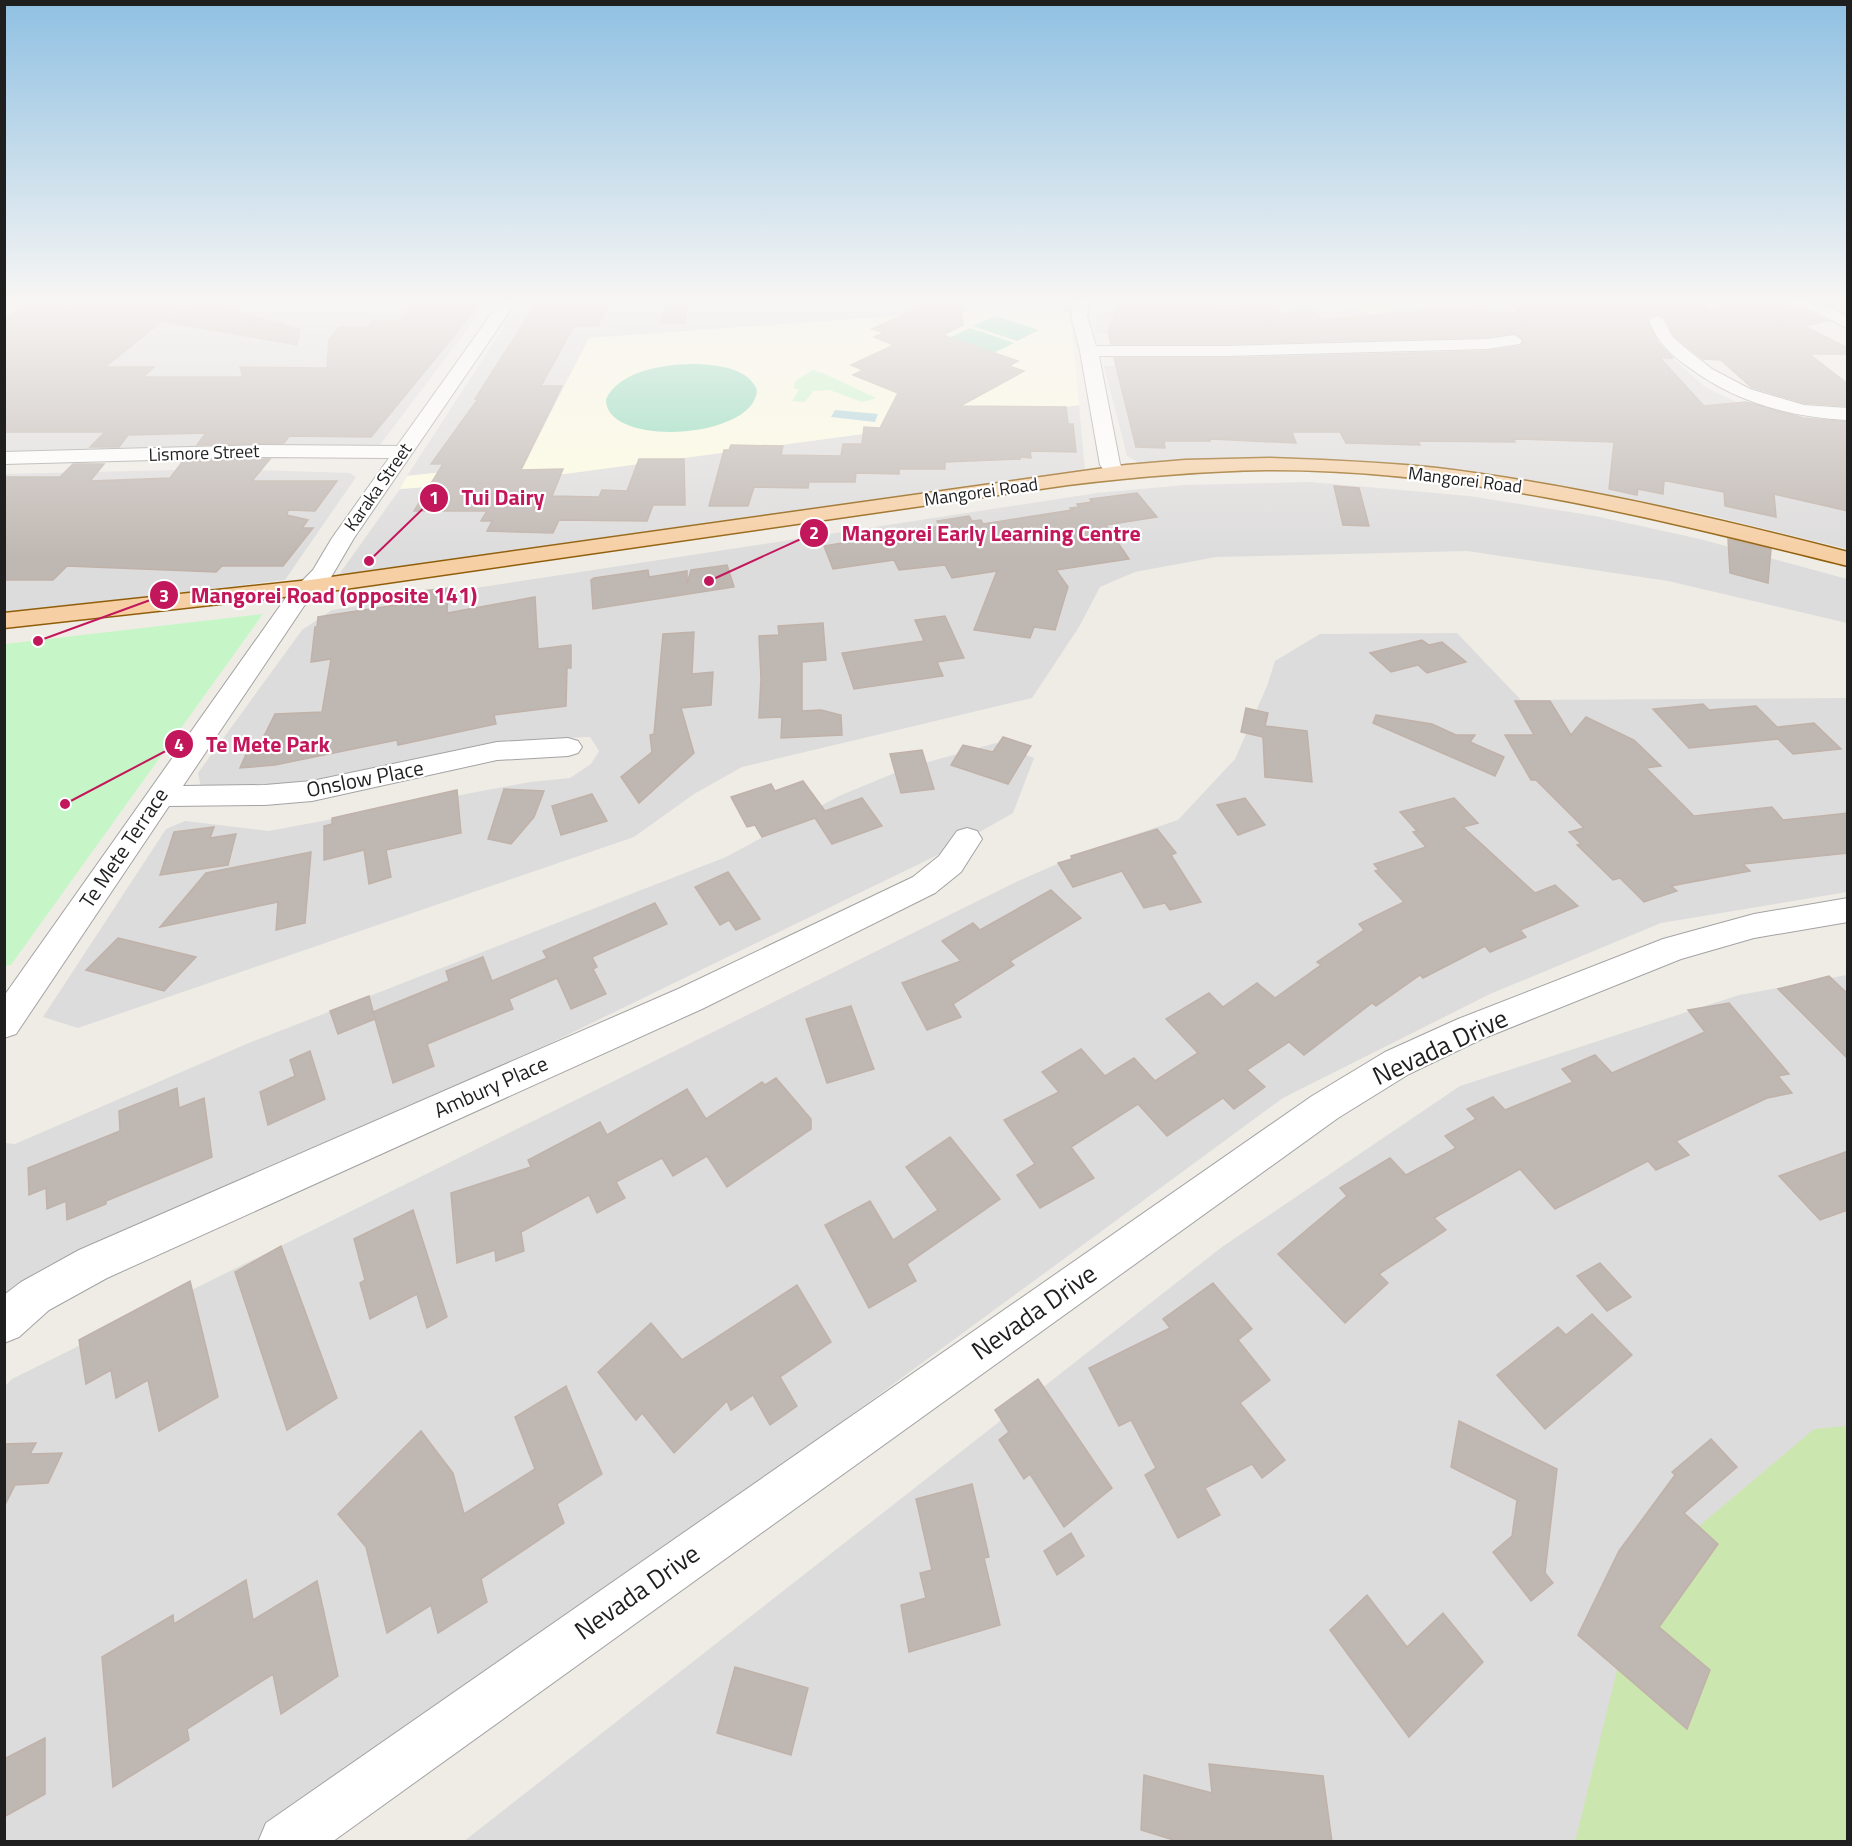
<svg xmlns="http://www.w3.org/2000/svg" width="1852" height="1846" font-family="'Titillium Web',sans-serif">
<rect width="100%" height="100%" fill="#efece6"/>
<g fill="#dddcdc">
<polygon points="5,299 221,299 244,305 263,299 490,299 380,445 364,451 5,457"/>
<polygon points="522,299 1072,299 1070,312 955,312 589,338 525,463 407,476"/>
<polygon points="1099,299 1282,299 1286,305 1337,303 1374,314 1419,307 1499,306 1511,312 1520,341 1170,352 1163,333 1095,333"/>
<polygon points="1516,299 1538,299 1634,324 1705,387 1742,405 1847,428 1847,549 1696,512 1569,488 1455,472 1143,465 1127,456 1104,366 1533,351 1524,307"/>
<polygon points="1794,299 1847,299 1847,318 1809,304"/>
<polygon points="1079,405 1085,471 338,576 400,489 534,478"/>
<polygon points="219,469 350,473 356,477 285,580 5,614 4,474"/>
<polygon points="1310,482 1469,496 1595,516 1700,539 1847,579 1847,623 1668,581 1467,551 1216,557 1135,572 1100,587 1079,627 1032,698 742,767 694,794 634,837 78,1028 43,1017 166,829 185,821 269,831 530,782 570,778 591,764 599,751 590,737 563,738 307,787 201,787 198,773 302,630 332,610 1097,493 1185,485"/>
<polygon points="1457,633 1521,700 1847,698 1847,892 1661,923 1490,994 1283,1098 271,1841 5,1842 4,1387 12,1379 1018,881 1094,848 1178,820 1235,759 1267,686 1275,661 1320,634"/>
<polygon points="996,743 1034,758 1013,813 948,850 5,1308 5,1143 15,1144 244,1045 726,857 839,796 907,768"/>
<polygon points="1847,975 1847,1841 463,1842 1222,1247 1460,1086 1739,995"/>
</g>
<polygon fill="#fdfce1" points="955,312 1070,312 1079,405 534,478 400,489 407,476 525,463 589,338"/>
<polygon fill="#cce6af" points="1847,1426 1847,1841 1575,1842 1640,1576 1814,1429"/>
<g fill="#c6f6c8">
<polygon points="1282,299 1522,299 1499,306 1419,307 1374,314 1337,303 1285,305"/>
<polygon points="813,370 825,374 876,398 862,402 830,390 813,391 805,402 792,401 799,390 794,388 795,381"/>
<polygon points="263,614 11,965 5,966 5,644"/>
</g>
<g fill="#89d9b7">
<polygon points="995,316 1039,330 1017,341 973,326"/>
<polygon points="970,328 1014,343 991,354 947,339"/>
<path d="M700 364C720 366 748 368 757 390 755 440 604 448 606 399 622 368 668 364 700 364Z"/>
</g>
<polygon fill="#a9d1da" points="835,410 878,414 875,422 831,417"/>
<g fill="#bfb7b2" stroke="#c0b2a9" stroke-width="1.5">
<polygon points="94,299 112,299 126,303 136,299 147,299 178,308 163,320 194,304 214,305 300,329 297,345 162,321 105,367 154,367 143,377 243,377 240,367 327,368 329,339 340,327 367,327 373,320 399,321 417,299 484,299 371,437 289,436 284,443 197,445 206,433 128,435 119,447 90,447 105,432 4,432 4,318 32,304 71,308"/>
<polygon points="543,299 612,299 598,326 574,326 541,386 562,386 521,470 563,469 552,496 599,497 602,490 627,491 639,459 684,459 685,505 653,505 647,521 559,520 553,533 487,531 492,521 481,521 487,511 414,511 443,464 431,464 478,399 475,399 536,304 540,304"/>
<polygon points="668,299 687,299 686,323 660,324"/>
<polygon points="938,299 961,299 963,325 943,335 1018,361 1009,366 1024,371 960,406 1066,407 1068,424 1073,424 1076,452 1030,451 1031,458 1020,457 1020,459 945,462 945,469 899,469 899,474 856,473 855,482 809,482 808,488 754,487 748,506 709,506 724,450 729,450 731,445 783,446 781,455 841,456 843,444 862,444 864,427 880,428 898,393 853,375 863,370 851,365 894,345 874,337 884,333 872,329"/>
<polygon points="1120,299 1216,300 1219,309 1267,305 1278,314 1313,311 1324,320 1440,309 1516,313 1518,299 1697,299 1711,310 1734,300 1751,305 1757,305 1760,301 1806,311 1828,321 1804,326 1848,348 1848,354 1809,354 1848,384 1848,406 1804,403 1751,387 1721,360 1703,359 1684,344 1674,335 1664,316 1656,314 1647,320 1658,342 1673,358 1660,358 1704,406 1746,402 1804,418 1848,422 1848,511 1774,494 1776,517 1725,506 1724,492 1667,481 1664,481 1663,494 1638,489 1637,495 1609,489 1614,442 1514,439 1515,442 1418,441 1420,445 1346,443 1340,432 1292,432 1296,443 1210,439 1210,441 1164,441 1165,448 1136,447 1114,358 1225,358 1487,351 1520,346 1524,339 1514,333 1487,337 1225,344 1111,344 1108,332"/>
<polygon points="270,459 252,481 337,481 315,511 288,510 287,515 308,520 302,528 313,528 283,566 222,566 216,572 67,566 53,580 4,580 4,477 60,477 73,464 104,464 90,481 170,478 183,461"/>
<polygon points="1334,486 1359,488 1369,526 1343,525"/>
<polygon points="1137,493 1157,517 1106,525 1129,559 1056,570 1068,587 1055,630 1034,627 1030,638 974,630 997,571 952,578 945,565 899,570 894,560 833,569 824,546 940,526 937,521 969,516 972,521 981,520 983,524 1072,510 1070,508 1079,507 1077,504 1092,502 1090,499"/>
<polygon points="1728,539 1771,549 1768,583 1730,573"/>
<polygon points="727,565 734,587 593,609 591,580 594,578 648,570 649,577 687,571 687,584 691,570"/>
<polygon points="448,588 447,613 535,597 538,649 571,645 571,668 567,668 566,706 494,715 496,724 398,745 397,740 275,765 240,768 251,743 261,742 275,714 322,712 331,659 311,662 315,627 317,627 318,617 422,601 422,591"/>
<polygon points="945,616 964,658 937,662 943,676 854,689 842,653 924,641 915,620"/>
<polygon points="823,623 826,660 802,662 802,711 821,710 841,715 842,735 781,738 782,717 759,718 761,679 759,636 779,635 778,626"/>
<polygon points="694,632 692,674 713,672 711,705 681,708 694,753 639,803 621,777 652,752 650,735 654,734 663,634"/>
<polygon points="1422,640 1429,645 1442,642 1466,662 1427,673 1418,665 1391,672 1370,653"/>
<polygon points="1515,701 1550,701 1571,735 1586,717 1634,740 1661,766 1646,768 1694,816 1772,807 1783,820 1848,813 1848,853 1743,864 1750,871 1671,886 1677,891 1644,902 1620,878 1613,880 1577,845 1581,844 1569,832 1584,828 1536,780 1531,780 1505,735 1534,735"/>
<polygon points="1703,704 1709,710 1756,706 1777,727 1814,723 1841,749 1793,754 1778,739 1689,748 1653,709"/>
<polygon points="1246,708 1268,713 1265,726 1307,731 1312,782 1265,777 1263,737 1241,732"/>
<polygon points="1376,715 1432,724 1456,735 1475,735 1470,742 1504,757 1495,776 1373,723"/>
<polygon points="1003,737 1031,746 1008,784 951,765 963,745 993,752"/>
<polygon points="922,750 934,789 901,793 890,754"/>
<polygon points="803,781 825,811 862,798 882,826 832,844 815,818 762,837 755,825 747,827 731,797 771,784 775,791"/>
<polygon points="504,789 544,791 534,817 511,844 488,839"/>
<polygon points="457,790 461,833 386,850 391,877 369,884 364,850 324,860 324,826 332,824 332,818"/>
<polygon points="592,794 607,821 561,835 552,806"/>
<polygon points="1245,798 1265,825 1238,835 1217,805"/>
<polygon points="1454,798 1478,823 1463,827 1535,893 1555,885 1578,906 1520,930 1526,937 1490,952 1485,946 1423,978 1420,975 1376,1006 1372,1003 1304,1055 1289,1042 1247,1070 1265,1087 1234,1109 1223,1098 1167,1136 1138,1104 1071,1147 1094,1178 1040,1208 1017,1175 1035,1164 1004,1120 1059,1092 1042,1072 1081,1049 1105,1076 1134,1058 1155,1081 1198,1053 1166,1019 1209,993 1223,1007 1257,983 1275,998 1321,965 1317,962 1364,930 1359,924 1404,902 1375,871 1379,870 1374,864 1426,847 1413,832 1417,831 1400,812"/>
<polygon points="214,827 210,838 236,834 228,865 160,875 174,832"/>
<polygon points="1157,829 1176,853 1171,855 1201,902 1170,910 1165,903 1144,908 1122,871 1073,887 1058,863 1072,859 1071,856"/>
<polygon points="311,852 305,923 276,930 278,902 160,927 206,873"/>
<polygon points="728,872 760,919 736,930 729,920 720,925 695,887"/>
<polygon points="1051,890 1081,918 1010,961 1014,965 953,1004 961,1017 927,1030 902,983 961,961 942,941 973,923 980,930"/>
<polygon points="655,903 667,924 592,957 597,967 593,969 606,994 571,1009 557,978 509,999 513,1009 427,1044 434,1066 393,1083 373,1012 449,981 446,971 483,957 492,981 547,958 543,951"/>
<polygon points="118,938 196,957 164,991 86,970"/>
<polygon points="1829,976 1848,994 1848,1059 1778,989"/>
<polygon points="369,996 375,1019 338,1034 330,1011"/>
<polygon points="1729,1003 1789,1074 1778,1076 1792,1093 1767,1098 1676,1141 1689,1155 1656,1170 1648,1161 1555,1209 1520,1169 1434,1218 1446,1230 1379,1274 1388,1283 1345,1323 1278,1254 1347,1196 1340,1188 1390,1158 1406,1175 1456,1148 1445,1136 1476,1119 1467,1109 1493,1097 1505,1110 1573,1082 1562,1069 1595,1055 1612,1073 1705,1032 1688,1010"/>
<polygon points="851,1006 874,1069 827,1083 806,1019"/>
<polygon points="310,1051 325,1099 268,1125 260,1092 295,1076 290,1060"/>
<polygon points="776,1078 811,1119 811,1129 727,1187 707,1156 673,1176 662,1158 616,1182 625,1198 597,1213 589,1195 521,1232 524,1251 496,1261 495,1250 457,1263 451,1193 531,1167 528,1160 600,1122 607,1135 687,1089 706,1119 762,1082 765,1085"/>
<polygon points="177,1088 179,1108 204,1098 212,1157 106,1201 106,1204 67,1220 66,1201 47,1209 46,1188 29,1195 28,1168 120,1131 119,1111"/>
<polygon points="950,1137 1000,1199 907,1264 916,1281 869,1308 825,1225 870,1201 893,1240 938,1210 906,1167"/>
<polygon points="1848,1151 1848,1210 1820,1220 1779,1176"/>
<polygon points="413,1210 447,1317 427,1328 417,1294 370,1319 360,1283 365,1280 354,1239"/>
<polygon points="281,1246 337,1398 287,1430 235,1272"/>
<polygon points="1600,1263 1631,1297 1607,1311 1577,1276"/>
<polygon points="190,1281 218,1397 159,1431 148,1380 116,1398 111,1370 86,1384 79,1340"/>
<polygon points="1213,1283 1252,1329 1238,1340 1270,1380 1240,1403 1285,1460 1262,1478 1252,1464 1205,1488 1220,1515 1178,1538 1145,1475 1156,1468 1131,1420 1119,1426 1089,1368 1170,1328 1163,1319"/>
<polygon points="797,1285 831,1342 780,1377 797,1406 770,1425 753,1395 731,1410 727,1401 674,1453 642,1413 636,1420 598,1372 651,1323 682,1360"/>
<polygon points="1592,1314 1632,1355 1545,1429 1497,1375 1558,1327 1566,1335"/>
<polygon points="1038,1379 1112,1488 1064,1527 1030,1474 1024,1479 999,1440 1009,1432 995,1410"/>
<polygon points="566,1386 602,1474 557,1504 564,1523 481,1579 487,1602 438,1633 431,1605 387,1633 366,1547 338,1514 421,1431 453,1473 464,1514 535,1469 515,1417"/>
<polygon points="1459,1421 1557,1469 1545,1573 1553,1583 1531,1601 1493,1552 1512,1536 1517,1500 1451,1467"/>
<polygon points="1711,1439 1737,1467 1684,1513 1718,1544 1659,1627 1710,1670 1687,1729 1578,1635 1619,1551 1675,1475 1672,1472"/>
<polygon points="36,1443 30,1454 62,1453 48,1483 15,1485 4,1507 4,1444"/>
<polygon points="972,1484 989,1557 984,1558 1000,1625 909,1652 901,1605 926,1598 920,1573 932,1570 916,1499"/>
<polygon points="1071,1533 1084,1556 1057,1575 1044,1551"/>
<polygon points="246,1580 253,1620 317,1581 338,1676 281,1714 273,1674 187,1729 189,1740 113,1787 102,1657 173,1615 174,1624"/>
<polygon points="1367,1595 1407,1647 1443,1613 1483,1662 1409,1737 1330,1630"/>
<polygon points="735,1667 808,1688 791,1755 717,1733"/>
<polygon points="45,1738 45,1794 4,1817 4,1759"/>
<polygon points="1209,1764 1323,1776 1332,1842 1180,1842 1141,1830 1144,1775 1212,1793"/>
</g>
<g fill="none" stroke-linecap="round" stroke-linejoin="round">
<g stroke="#a3a3a3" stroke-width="2">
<g id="minor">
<polygon points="502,299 518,299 354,538 330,579 304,606 183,786 265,785 312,781 497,742 568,738 578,741 582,747 578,753 568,756 497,760 312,801 265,805 169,806 16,1034 4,1038 4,996 287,596 313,570 332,538 389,458 262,457 4,464 4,452 262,445 397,446"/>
<polygon points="1073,299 1089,299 1087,316 1096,346 1225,346 1487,339 1514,335 1522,340 1520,344 1487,349 1225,356 1099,356 1120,464 1126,473 1123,477 1109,477 1100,465 1080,351 1071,316"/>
<path d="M1784 299C1809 299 1826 304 1848 317V329L1818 313 1786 302Z"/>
<path d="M1657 316 1663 318 1672 336 1683 346 1712 369 1750 389 1804 405 1848 408V420C1788 417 1735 402 1687 366 1670 354 1657 341 1649 321Z"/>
<polygon points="967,828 977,831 982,839 961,872 935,893 702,1009 107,1278 49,1310 19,1337 4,1343 4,1295 21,1282 79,1250 678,989 913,877 939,856 957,831"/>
<polygon points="1848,898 1848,922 1754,938 1681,959 1482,1039 1409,1074 1338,1118 332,1842 258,1842 266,1823 1312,1096 1385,1052 1458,1019 1663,939 1754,914"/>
</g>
</g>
<g stroke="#905e0a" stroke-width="3">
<path id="major" d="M1269 458C1325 460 1381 462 1437 468 1576 485 1712 517 1848 552V566C1657 519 1465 469 1267 470 1200 471 1134 477 1068 485L310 594 4 628V613L310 580 1126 465 1185 460Z"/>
</g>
<use href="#minor" fill="#fff" fill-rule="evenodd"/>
<use href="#major" fill="#f6cfa4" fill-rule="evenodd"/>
</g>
<linearGradient id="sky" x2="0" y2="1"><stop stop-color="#8fc0e2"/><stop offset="0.54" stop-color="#f8f6f4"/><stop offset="1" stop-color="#f8f6f4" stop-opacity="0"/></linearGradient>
<rect width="1852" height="557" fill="url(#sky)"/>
<g text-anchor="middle" stroke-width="4.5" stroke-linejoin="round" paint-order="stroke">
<g font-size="18" fill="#1f1f1f" stroke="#fff">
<text transform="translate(204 453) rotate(-2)" y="6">Lismore Street</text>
<text transform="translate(1465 480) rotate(7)" y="6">Mangorei Road</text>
<text transform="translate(378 487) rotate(-55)" y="6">Karaka Street</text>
<text transform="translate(981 492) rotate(-8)" y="6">Mangorei Road</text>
</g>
<g font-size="21" fill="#1f1f1f" stroke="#fff">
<text transform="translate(365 779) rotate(-11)" y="7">Onslow Place</text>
<text transform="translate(124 848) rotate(-56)" y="7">Te Mete Terrace</text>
<text transform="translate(491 1087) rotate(-24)" y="7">Ambury Place</text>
</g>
<g font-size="26" fill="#1f1f1f" stroke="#fff">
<text transform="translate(1440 1047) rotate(-25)" y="9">Nevada Drive</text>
<text transform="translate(1034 1312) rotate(-35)" y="9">Nevada Drive</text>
<text transform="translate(637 1592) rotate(-35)" y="9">Nevada Drive</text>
</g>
</g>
<path fill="none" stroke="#c2185b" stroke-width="2" d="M369 561L434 498M709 581L814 533M38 641L164 595M65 804L179 744"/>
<g fill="#c2185b" stroke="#fff" stroke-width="2">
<circle cx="369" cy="561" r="6"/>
<circle cx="709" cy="581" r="6"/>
<circle cx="38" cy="641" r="6"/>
<circle cx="65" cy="804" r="6"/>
<circle cx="434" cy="498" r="15"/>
<circle cx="814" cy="533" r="15"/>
<circle cx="164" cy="595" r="15"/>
<circle cx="179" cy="744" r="15"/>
</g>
<g font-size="18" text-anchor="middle" font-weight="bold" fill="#fff">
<text x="434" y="504">1</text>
<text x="814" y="539">2</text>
<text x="164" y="602">3</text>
<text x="179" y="751">4</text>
</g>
<g font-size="22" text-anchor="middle" font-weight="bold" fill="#c2185b" stroke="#fff" stroke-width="4.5" stroke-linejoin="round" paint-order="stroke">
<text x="503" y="505">Tui Dairy</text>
<text x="991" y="541">Mangorei Early Learning Centre</text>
<text x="334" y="603">Mangorei Road (opposite 141)</text>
<text x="268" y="752">Te Mete Park</text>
</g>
<rect width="1852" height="1846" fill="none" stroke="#1f1f1f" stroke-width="12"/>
</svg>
